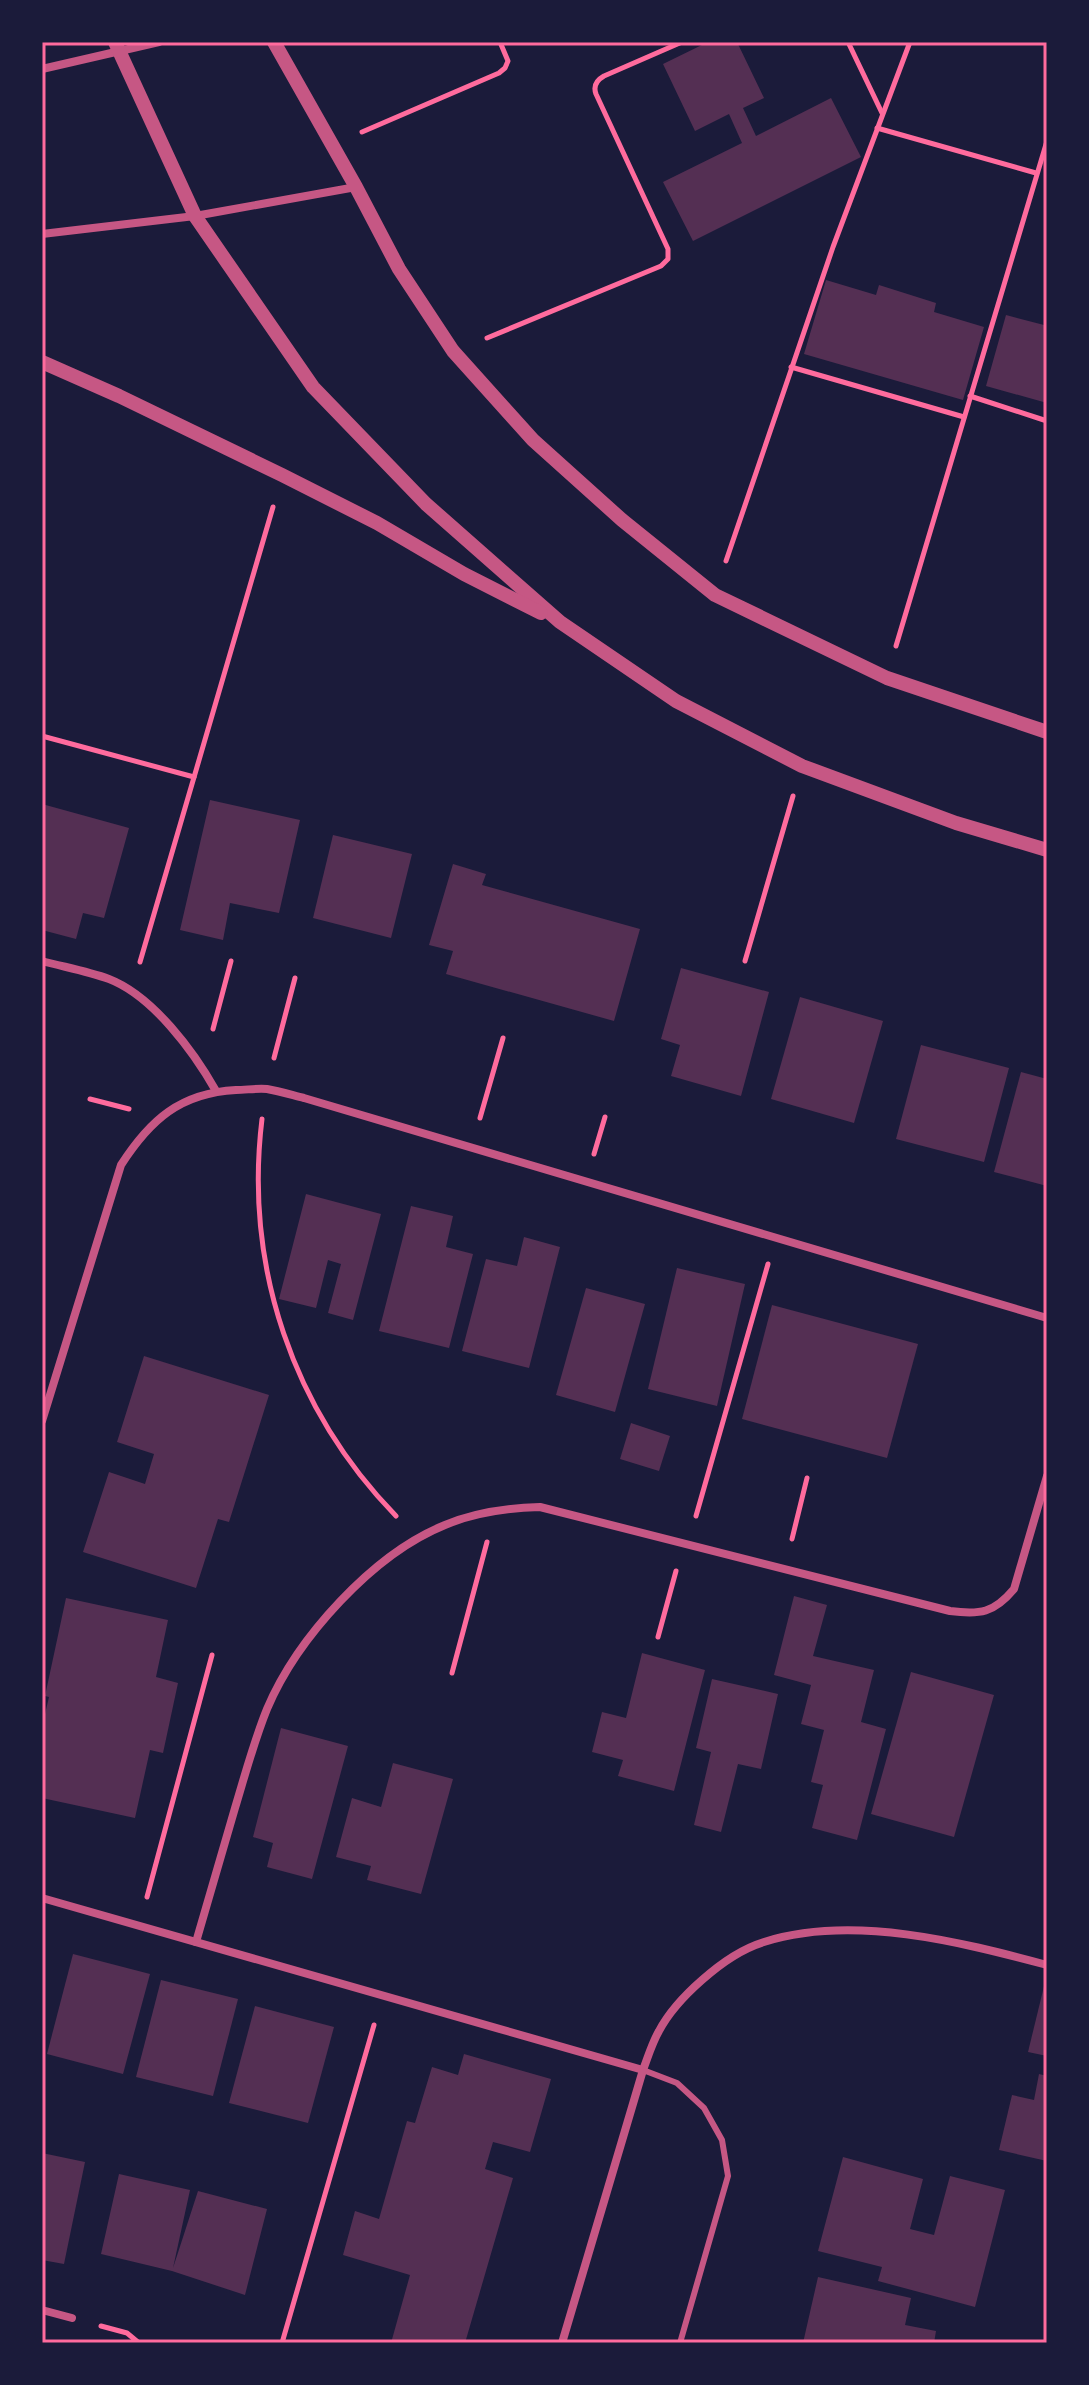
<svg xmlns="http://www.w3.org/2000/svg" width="1089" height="2385" font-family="Literata,serif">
<rect width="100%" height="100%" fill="#1b1b3a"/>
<g fill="#542f53">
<polygon points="708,42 737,42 764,98 743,108 756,136 831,98 861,157 693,241 663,182 742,143 729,114 695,131 663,64"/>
<polygon points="826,280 876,295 879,285 936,303 934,312 984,327 963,400 804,354"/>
<polygon points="1006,315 1044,325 1047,317 1047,403 986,386"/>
<polygon points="210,800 300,820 279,913 230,903 223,940 180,930"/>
<polygon points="42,804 129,828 104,918 83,913 76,939 42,930"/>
<polygon points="333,835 412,854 391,938 313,918"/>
<polygon points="453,864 486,874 482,885 640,929 614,1021 446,974 453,951 429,945"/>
<polygon points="681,968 769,992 741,1096 671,1076 680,1045 661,1039"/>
<polygon points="800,997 883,1021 854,1123 771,1099"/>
<polygon points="921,1045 1009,1068 984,1162 896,1139"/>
<polygon points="1021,1072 1047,1079 1047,1186 994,1172"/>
<polygon points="306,1194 381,1214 353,1320 328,1313 341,1264 328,1260 316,1308 279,1299"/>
<polygon points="411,1206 453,1216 446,1247 473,1254 449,1348 379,1331"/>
<polygon points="524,1237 560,1247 529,1368 462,1351 486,1259 517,1266"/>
<polygon points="677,1268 745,1284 717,1406 648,1389"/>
<polygon points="586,1288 645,1304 615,1412 556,1395"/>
<polygon points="772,1305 918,1344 887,1458 742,1419"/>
<polygon points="144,1356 269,1395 229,1522 218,1519 196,1588 83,1552 109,1472 145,1484 154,1454 117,1442"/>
<polygon points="631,1423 670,1436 659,1471 620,1459"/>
<polygon points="794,1596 827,1605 813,1656 874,1670 861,1722 886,1729 857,1840 812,1828 823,1785 811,1782 824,1730 801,1724 811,1685 774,1675"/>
<polygon points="66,1598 168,1620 156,1677 178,1683 163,1753 150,1750 135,1818 42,1798 42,1727 49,1697 45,1696"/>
<polygon points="642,1653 705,1670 674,1791 618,1776 623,1760 592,1752 602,1712 626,1718"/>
<polygon points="911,1672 994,1695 954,1837 871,1814"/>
<polygon points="712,1679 778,1694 761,1769 738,1764 721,1832 694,1825 711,1752 696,1748"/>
<polygon points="281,1728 348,1746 312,1879 267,1867 273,1843 253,1837"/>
<polygon points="393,1763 453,1779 421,1894 367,1880 371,1866 336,1857 352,1798 381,1807"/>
<polygon points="73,1954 150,1974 123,2074 47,2054"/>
<polygon points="1046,1978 1047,1978 1047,2056 1028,2052"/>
<polygon points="161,1980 238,1999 213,2096 136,2077"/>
<polygon points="255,2006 334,2027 308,2123 229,2103"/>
<polygon points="464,2054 551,2079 530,2152 493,2142 485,2169 513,2178 465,2343 391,2343 410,2275 343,2255 355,2211 379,2219 407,2121 415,2123 432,2067 458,2075"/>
<polygon points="1039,2074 1047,2076 1047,2161 999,2150 1012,2095 1034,2100"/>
<polygon points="42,2153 85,2162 64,2264 42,2260"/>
<polygon points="843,2157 923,2179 910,2229 934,2235 950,2176 1005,2190 975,2307 878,2281 882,2267 818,2251"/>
<polygon points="119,2174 190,2190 173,2268 198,2191 267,2209 245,2295 172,2271 101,2254"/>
<polygon points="818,2277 911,2298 905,2325 936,2331 934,2343 803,2343"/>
</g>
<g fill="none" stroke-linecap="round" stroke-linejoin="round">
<g stroke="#ff6b9d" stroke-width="5">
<polyline points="848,42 882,113"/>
<polyline points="877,128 1036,173"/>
<polyline points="362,132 499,73 505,68 508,61 500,42"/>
<path d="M487 338 661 266 668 259V249L596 94C593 86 597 80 604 76L682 42"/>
<polyline points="791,367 964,417"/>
<polyline points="970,396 1047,421"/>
<polyline points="726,561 833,247 910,42"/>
<polyline points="896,646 1047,141"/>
<polyline points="42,736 194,777"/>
<polyline points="745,961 793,796"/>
<polyline points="140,962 273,507"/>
<polyline points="213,1029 231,961"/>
<polyline points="274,1058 295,978"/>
<polyline points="90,1099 129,1109"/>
<polyline points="480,1118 503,1038"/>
<path d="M262 1119C244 1267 293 1410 396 1516"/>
<polyline points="594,1154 605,1117"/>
<polyline points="696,1516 768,1264"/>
<polyline points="792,1539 807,1478"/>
<polyline points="658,1637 676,1571"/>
<polyline points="452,1673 487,1542"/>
<polyline points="147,1897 212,1655"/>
<polyline points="101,2326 127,2333 139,2343"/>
<polyline points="282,2343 374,2025"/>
</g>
<polyline stroke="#c65784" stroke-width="6" points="643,2070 677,2083 704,2108 722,2140 728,2176 680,2343"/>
<g stroke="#c65784" stroke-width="8">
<polyline points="42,69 159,42"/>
<polyline points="42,234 195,216 356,187"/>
<path d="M42 961C64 967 87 971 109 979 153 996 194 1052 216 1091"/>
<path d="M42 1421 121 1165C150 1120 180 1093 236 1090 246 1090 257 1088 267 1089 279 1091 292 1095 304 1098L1047 1318"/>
<polyline points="42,1898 643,2070"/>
<path d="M196 1942C209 1897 222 1852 235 1808 245 1775 254 1741 267 1709 297 1638 373 1554 445 1525 476 1512 507 1508 540 1507L950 1611C980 1615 994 1613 1014 1589L1047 1476"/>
<polyline points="42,2310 72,2318"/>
<path d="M562 2343 643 2070C648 2057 652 2043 659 2031 669 2012 686 1994 702 1980 720 1964 741 1949 764 1942 852 1914 961 1942 1047 1965"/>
</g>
<g stroke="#c65784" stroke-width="14">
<polyline points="115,42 195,216 313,387 426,504 560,622 676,701 802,766 956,823 1047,850"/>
<polyline points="274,42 356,187 399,269 453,351 533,440 622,520 715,595 887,678 1047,732"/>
<polyline points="42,362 119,396 282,475 377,523 464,574 541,613"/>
</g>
</g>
<rect width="1089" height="2385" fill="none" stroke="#1b1b3a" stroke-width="88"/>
<rect x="44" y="44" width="1001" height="2297" fill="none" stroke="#ff6b9d" stroke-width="3"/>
</svg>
